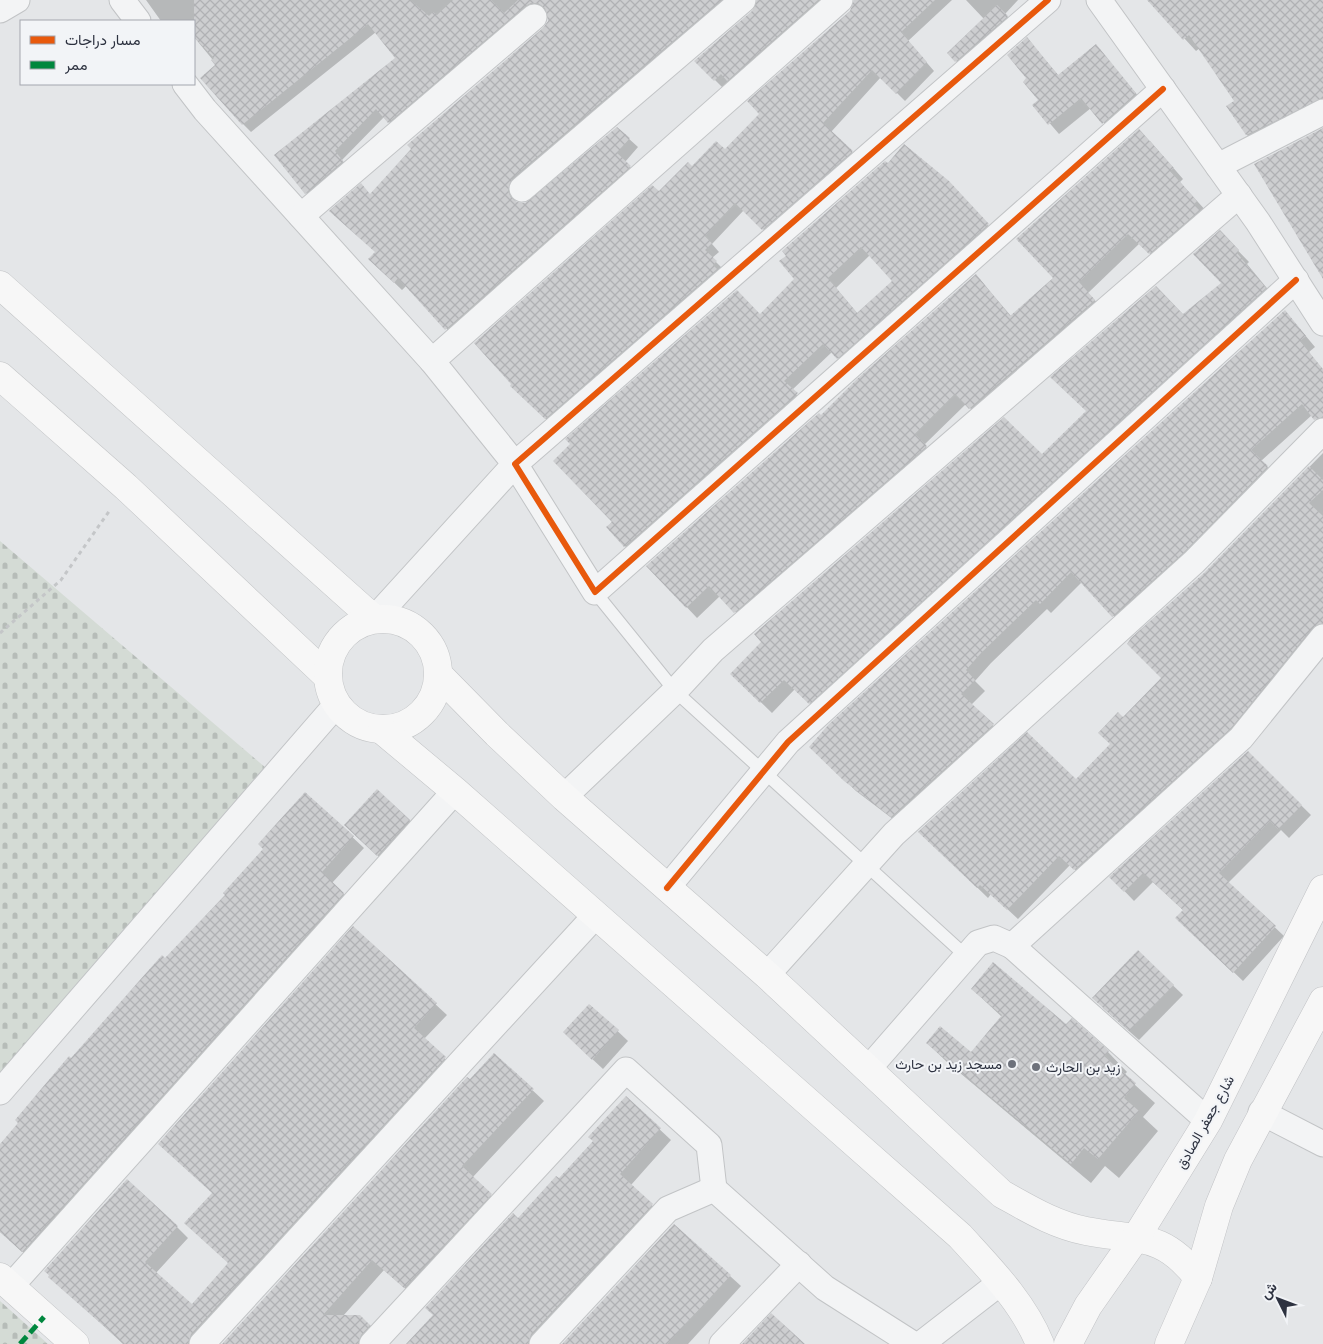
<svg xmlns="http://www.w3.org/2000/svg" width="1323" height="1344" font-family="Lato,Vazirmatn,sans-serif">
<defs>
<pattern id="cemetery-stones" width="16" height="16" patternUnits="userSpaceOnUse" patternTransform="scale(1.25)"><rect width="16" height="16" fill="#d4dbd5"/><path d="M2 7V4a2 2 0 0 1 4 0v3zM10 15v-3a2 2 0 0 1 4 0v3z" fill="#b6bcb8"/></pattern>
<pattern id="building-cross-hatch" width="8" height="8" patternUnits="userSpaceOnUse" patternTransform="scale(1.25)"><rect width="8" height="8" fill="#cdced0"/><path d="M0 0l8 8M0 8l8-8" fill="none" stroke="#b0b1b4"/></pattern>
</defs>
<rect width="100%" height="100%" fill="#e4e6e8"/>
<g fill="url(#cemetery-stones)">
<polygon points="0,541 273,774 0,1074"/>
<polygon points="0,1301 48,1344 0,1344"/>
</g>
<g fill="#0003" fill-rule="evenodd">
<polygon points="146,0 738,0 520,186 515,200 517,204 526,204 617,128 638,147 625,162 638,175 454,337 407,285 402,290 378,267 370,195 544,29 549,23 549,13 541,10 397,130 384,117 342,160 350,170 314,201 306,193 397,58 376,32 251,132 243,124 217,65 194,37 194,21 161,21"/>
<polygon points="758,0 835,0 736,88 729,81 723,88 696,61 753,12"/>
<polygon points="855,0 952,0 908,41 934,71 905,101 881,77 831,132 860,160 771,237 744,210 712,244 719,252 712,258 724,270 553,426 512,386 659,193 692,168 725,150 761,114 851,11"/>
<polygon points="966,0 1018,0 1005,14 1015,24 964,69 956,61 984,19"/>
<polygon points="1149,0 1323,0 1323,114 1259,147 1247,135 1228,107 1235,101 1200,48 1196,51"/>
<polygon points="1027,39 1059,76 1096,46 1145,104 1113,133 1091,108 1059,134 1034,105 1040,100 1027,78"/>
<polygon points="1150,141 1183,179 1180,182 1207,212 1160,264 1140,243 1088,293 1105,311 981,419 966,404 924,445 936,457 745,622 720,596 697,618 648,566 821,417 976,275 1011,316 1055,278"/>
<path d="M957 191 996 234 846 366 832 352 792 390 805 403 633 555 608 527 760 316 796 279ZM870 255 894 281 858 314 836 288Z"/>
<polygon points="1220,232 1249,262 1247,264 1276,299 820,713 795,689 772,713 732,674 1042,456 1183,315 1222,283"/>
<polygon points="1285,311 1315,347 1309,352 1323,372 1323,427 1312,415 1261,461 1278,477 1123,626 1082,582 1051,613 1047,609 991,663 975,681 985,691 971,705 1003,735 902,826 856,791 811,747"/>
<polygon points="1323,453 1323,639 1085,879 1070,865 1018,919 991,894 988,898 920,832 1076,781 1112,745 1123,719 1163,678 1205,573"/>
<polygon points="1248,753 1311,815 1289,838 1281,830 1228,883 1284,936 1243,981 1177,918 1184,911 1153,882 1134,901 1111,877"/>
<polygon points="305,793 364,848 332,883 354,904 33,1261 0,1232 0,1146 71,1059 227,895 265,849"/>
<polygon points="409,820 419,830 388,865 355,835"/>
<polygon points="353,928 447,1015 424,1039 456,1069 203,1344 123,1344 45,1271 177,1227 188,1238 155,1274 192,1306 229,1263 214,1193"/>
<polygon points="1138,952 1183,995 1139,1040 1103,1008"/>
<polygon points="972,989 1066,1026 1072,1020 1108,1052 1127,1072 1124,1075 1155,1103 1143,1117 1158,1131 1119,1178 1105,1166 1091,1183 947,1062 927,1043 972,1053 1002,1017"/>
<polygon points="590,1005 628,1041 603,1069 574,1042"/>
<polygon points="494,1054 544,1101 472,1178 502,1206 416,1298 384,1270 343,1316 370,1325 381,1336 375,1344 223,1344"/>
<polygon points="626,1098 671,1140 631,1185 663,1216 543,1344 408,1344 518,1219 559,1180 594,1141"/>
<polygon points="730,1276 741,1286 688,1344 563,1344"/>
</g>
<g fill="url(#building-cross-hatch)" fill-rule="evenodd">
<polygon points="194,0 410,0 429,16 433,12 437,15 453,0 491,0 504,13 518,0 721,0 512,178 508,191 511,198 517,202 525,203 617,127 630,138 617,153 631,166 445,330 398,278 394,283 368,259 375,252 329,211 361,183 370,194 411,149 407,145 543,28 548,21 545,8 538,3 531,3 525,6 388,123 376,109 335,151 343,161 305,194 274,155 395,58 368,24 242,125 200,78 215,65 211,60 214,58 194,37"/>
<polygon points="757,0 818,0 727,81 721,74 714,81 694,61 752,11"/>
<polygon points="854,0 935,0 901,32 927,62 896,94 872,70 823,123 853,151 762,230 735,203 705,236 712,243 705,250 717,261 713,265 717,269 545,419 510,386 511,384 474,343 652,185 659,191 688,162 692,166 716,141 725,149 759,114 747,101 850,11"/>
<polygon points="1147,0 1323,0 1323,98 1246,135 1226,106 1234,101 1189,35 1183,40"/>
<polygon points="997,5 1008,16 955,62 947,53"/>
<polygon points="1027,37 1058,75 1096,44 1136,93 1102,124 1081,98 1048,125 1032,105 1038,100 1023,82 1026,78 1007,55"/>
<polygon points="1323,128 1323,279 1254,164"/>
<polygon points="1139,129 1174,168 1170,171 1197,201 1194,204 1200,210 1149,254 1128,234 1079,282 1095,300 969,409 955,394 915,434 927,446 734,613 709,586 686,608 646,566 819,413 821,415 857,379 976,274 1010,316 1053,278 1016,239"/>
<path d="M904 144 949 181 989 224 837 359 823 344 784 381 798 393 624 547 606 527 612 522 553 461 570 444 565 439 737 290 760 314 794 279 779 261 786 256 782 251 885 161 888 163ZM861 247 892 281 857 313 828 278Z"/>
<polygon points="1220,230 1239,250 1237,253 1266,288 809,704 784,680 760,703 730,674 761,642 754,634 1004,417 1042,454 1086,411 1050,377 1156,286 1183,314 1221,283 1193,254"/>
<polygon points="1285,310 1306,336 1300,341 1323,369 1323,417 1314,420 1302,404 1251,450 1268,466 1184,552 1112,617 1071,572 1040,604 1036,600 981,653 966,670 975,680 961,694 994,724 891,817 844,781 809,747 829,724"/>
<polygon points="1309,466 1323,480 1323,490 1309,503 1323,516 1323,623 1312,628 1231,728 1074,870 1059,856 1007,910 980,885 977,888 918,832 1027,732 1076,779 1110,744 1098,733 1118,712 1123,717 1161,678 1127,644 1131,638 1204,573"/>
<polygon points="1248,751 1302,805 1278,829 1270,821 1219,873 1276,926 1233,973 1175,918 1183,910 1143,873 1124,892 1109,877"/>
<polygon points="377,789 410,820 377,856 344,825"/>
<polygon points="305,792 354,836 322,872 344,893 22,1252 0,1232 0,1144 18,1123 15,1120 69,1056 71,1058 162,955 165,958 225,895 223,893 263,849 258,844"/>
<polygon points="353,926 437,1003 414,1028 446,1057 191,1334 188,1344 124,1344 48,1277 49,1275 44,1271 127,1179 178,1226 145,1262 192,1304 228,1263 184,1223 212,1193 158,1144"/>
<polygon points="1138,950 1174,985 1129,1031 1092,998"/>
<polygon points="993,962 1066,1024 1072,1018 1109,1051 1104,1056 1136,1083 1124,1098 1139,1111 1098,1159 1084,1148 1071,1164 926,1043 940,1026 971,1052 1002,1015 971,989"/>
<polygon points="589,1004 619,1030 592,1060 563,1032"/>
<polygon points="494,1053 534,1089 462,1166 492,1194 404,1288 372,1260 323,1315 360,1315 370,1325 361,1335 358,1344 222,1344 467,1077 470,1079"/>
<polygon points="626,1096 661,1128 620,1174 653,1204 531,1334 528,1344 406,1344 433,1315 425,1308 513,1213 518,1218 556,1176 559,1178 593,1141 588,1137"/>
<polygon points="674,1224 731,1275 667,1344 562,1344"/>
<polygon points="771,1313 805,1344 742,1344"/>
</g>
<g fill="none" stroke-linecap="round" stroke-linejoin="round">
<g stroke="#c2c4c6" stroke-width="14">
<polyline id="lane" points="595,592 675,691 966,956"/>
</g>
<g stroke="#c2c4c6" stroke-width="27">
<g id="street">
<polyline points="122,0 138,21"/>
<polyline points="1048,0 515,464 595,592 1163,89"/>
<polyline points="1099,0 1258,222 1323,323"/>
<polyline points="0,10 17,0"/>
<polyline points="185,84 205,110 432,361 515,464 374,619"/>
<polyline points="1218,166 1323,112"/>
<polyline points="522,189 743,0"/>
<polyline points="301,216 534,17"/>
<polyline points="432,361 840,0"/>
<polyline points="564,797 675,691 713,650 1239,195"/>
<polyline points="667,888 788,742 1296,280"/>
<polyline points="767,975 894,834 1194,562 1323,431"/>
<polyline points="869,1068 978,943 994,938 1012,946"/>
<polyline points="0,1092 336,705"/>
<polyline points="1261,1112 1323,1144"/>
<polyline points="1208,1121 1012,946 1241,738 1323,637"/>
<polyline points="11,1286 455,791"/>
<polyline points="202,1344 596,915"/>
<polyline points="372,1344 626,1070 709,1145 714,1189"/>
<polyline points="542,1344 668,1209 714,1189 825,1288 913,1344"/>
<polyline points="722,1344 799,1264"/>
<polyline points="921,1344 1001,1282"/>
</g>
</g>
<g stroke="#c2c4c6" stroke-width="29">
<g id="secondary">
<polyline points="0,285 374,619"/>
<polyline points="0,376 126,487 327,676"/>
<circle cx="383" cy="674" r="55"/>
<path d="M439 675 497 734 564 797 767 975 1002 1194C1029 1209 1055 1225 1086 1231 1137 1241 1162 1231 1198 1278"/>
<path d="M382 730 455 791 960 1236C990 1269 1023 1302 1040 1344"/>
<polyline points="0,1277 75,1344"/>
</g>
</g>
<g stroke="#c1c2c5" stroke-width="29">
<g id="primary">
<polyline points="1068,1344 1088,1306 1137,1236 1208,1121 1323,889"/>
<polyline points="1169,1344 1198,1278 1219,1206 1238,1160 1323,1001"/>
</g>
</g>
<polyline stroke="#c4c6c8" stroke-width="3" stroke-dasharray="4 4" stroke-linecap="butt" points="0,633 61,580 110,510"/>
<use href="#lane" stroke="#f3f4f5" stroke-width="12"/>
<use href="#street" stroke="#f3f4f5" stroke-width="25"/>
<use href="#secondary" stroke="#f7f7f7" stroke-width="28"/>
<use href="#primary" stroke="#f7f7f7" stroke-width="28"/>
<polyline stroke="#00873e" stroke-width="5" stroke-dasharray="10 5" stroke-linecap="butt" points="20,1344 44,1317"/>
<g stroke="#f2f4f7" stroke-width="9">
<g id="cycleway">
<polyline points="1048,0 515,464 595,592 1163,89"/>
<polyline points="667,888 788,742 1296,280"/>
</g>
</g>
<use href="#cycleway" stroke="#e8590c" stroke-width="6"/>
</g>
<g fill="#6d717b" stroke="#f2f4f7" stroke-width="2">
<circle cx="1012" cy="1064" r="5"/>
<circle cx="1036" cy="1067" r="5"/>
</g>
<g text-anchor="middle" stroke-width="4" stroke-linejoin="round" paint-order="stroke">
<g font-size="14" fill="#2d3240" stroke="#f2f4f7" text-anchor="end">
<text x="1002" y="1069">مسجد زيد بن حارث</text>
<text x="1046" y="1072" text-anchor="start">زيد بن الحارث</text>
</g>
<g font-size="14" fill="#2d3240" stroke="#f2f4f7">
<text transform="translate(1205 1122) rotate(-61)" y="5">شارع جعفر الصادق</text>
</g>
</g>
<rect x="20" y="20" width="175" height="65" fill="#f2f4f7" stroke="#a3a6ae"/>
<rect x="30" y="36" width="25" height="8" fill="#e8590c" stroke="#a3a6ae"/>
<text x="65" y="45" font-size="15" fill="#2d3240">مسار دراجات</text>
<rect x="30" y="61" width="25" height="8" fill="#00873e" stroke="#a3a6ae"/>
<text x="65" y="70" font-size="15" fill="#2d3240">ممر</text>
<g transform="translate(1278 1299) rotate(312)" stroke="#f2f4f7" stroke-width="4" paint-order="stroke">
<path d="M0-4L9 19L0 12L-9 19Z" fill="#2d3240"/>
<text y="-8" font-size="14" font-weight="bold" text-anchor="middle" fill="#2d3240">ش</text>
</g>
</svg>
